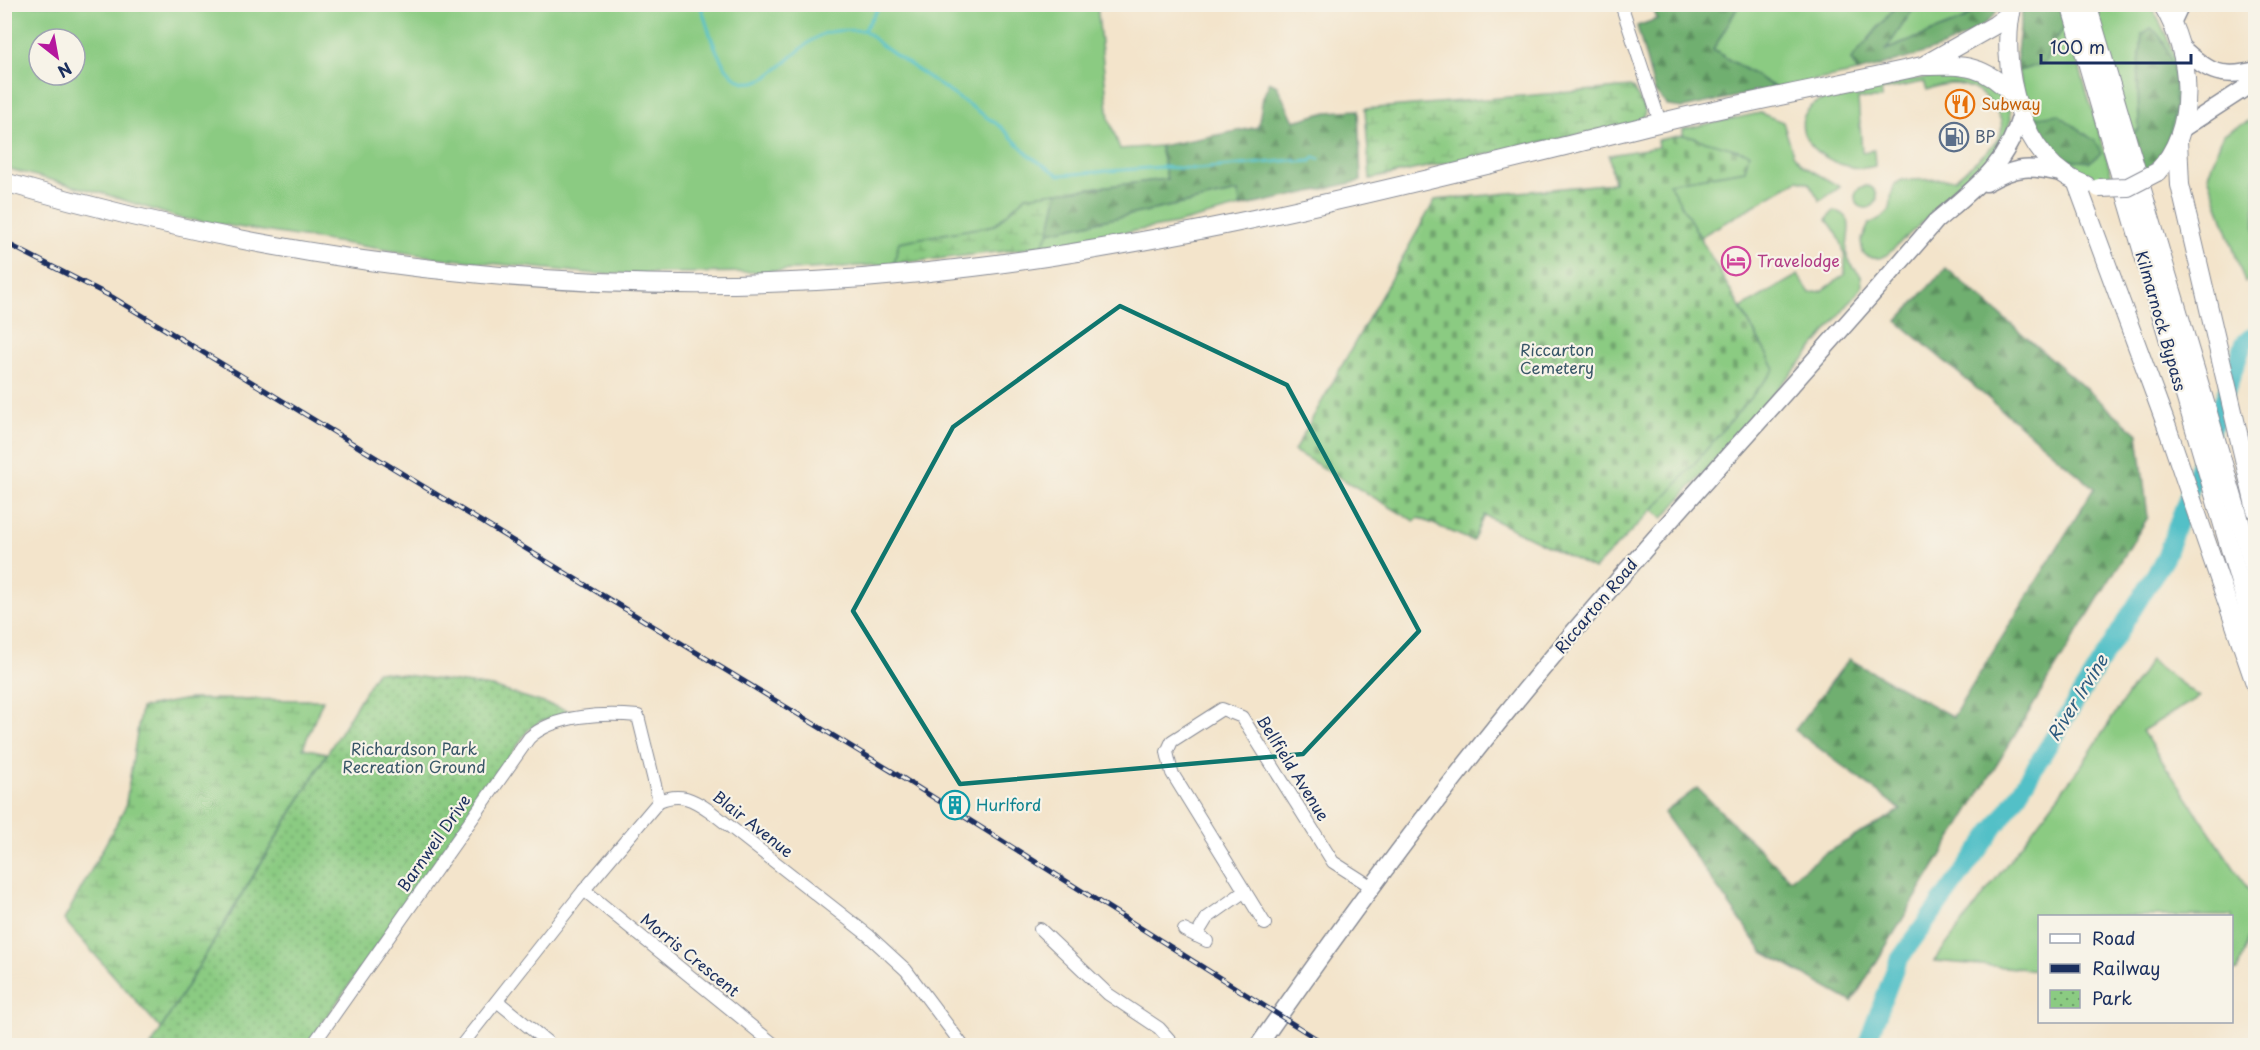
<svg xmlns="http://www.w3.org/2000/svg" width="2260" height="1050" font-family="'Playpen Sans',sans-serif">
<defs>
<pattern id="forest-firs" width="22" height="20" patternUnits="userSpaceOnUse" patternTransform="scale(1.5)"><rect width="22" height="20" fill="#70af70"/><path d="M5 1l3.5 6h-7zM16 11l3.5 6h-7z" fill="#5b8f5f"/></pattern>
<pattern id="wetland-marsh" width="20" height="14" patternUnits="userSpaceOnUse" patternTransform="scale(1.5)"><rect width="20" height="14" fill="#8bcb82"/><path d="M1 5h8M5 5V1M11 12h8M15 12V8" fill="none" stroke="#71a56e"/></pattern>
<pattern id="cemetery-stones" width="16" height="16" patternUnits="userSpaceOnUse" patternTransform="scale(1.5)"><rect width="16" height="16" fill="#8bcb82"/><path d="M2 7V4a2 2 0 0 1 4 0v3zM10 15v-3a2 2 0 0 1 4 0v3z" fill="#71a56e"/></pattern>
<pattern id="park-dots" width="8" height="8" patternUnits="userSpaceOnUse" patternTransform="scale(1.5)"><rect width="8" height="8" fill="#8bcb82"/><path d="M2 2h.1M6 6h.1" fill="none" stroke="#71a56e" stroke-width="1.8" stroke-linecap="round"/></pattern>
</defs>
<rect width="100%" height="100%" fill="#f7f3e8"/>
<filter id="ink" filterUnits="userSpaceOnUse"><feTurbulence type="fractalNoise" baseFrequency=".0167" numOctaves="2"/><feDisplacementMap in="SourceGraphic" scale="12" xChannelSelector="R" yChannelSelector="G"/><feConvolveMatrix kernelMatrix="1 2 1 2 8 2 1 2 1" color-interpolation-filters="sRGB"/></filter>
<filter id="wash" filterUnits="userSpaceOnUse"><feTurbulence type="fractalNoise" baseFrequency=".008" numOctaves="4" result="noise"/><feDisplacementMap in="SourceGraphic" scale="24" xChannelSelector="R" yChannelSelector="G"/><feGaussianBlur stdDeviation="1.35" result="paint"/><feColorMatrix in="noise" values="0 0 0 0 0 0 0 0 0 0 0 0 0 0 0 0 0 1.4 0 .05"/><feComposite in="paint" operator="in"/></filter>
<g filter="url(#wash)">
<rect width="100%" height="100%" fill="#f3e4cb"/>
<g fill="#8bcb82" stroke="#537d70" stroke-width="1.5" fill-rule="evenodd">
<path d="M4 5H1097L1109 119 1120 149 1160 146 1167 179 1026 196 995 225 899 242 894 264 758 272 596 274 440 258 179 218 105 194 5 168ZM39 39H75V75H39Z"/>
<polygon points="1739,5 1897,5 1851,60 1858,72 1776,88 1713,50"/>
<polygon points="1916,5 1981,5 1963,20 1885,50"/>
<path d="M2093 5H2150C2172 40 2192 93 2175 135 2171 144 2163 154 2157 163 2164 125 2188 54 2151 28L2142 35 2138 78 2139 129 2130 135Z"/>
<path d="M2067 25 2114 183C2057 184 2028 119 2018 71L2045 63 2053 42Z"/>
<path d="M1949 75H1963L1987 83 2002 97 2010 110 2011 119 2001 149 1889 253C1880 260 1871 260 1863 253L1861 241 1869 224C1903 208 1884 207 1895 184L1902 180 1955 179C1967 168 1992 150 1999 137 2005 126 2000 115 1993 106 1977 84 1952 78 1927 90L1924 82 1882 90 1881 99H1858L1862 152 1874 150 1875 166C1833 179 1768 124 1824 99L1899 81Z"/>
<polygon points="1760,113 1783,122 1793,154 1802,165 1840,187 1820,201 1809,183 1798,180 1700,237 1668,183 1745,170 1748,153 1683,135 1683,129"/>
<polygon points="2255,118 2255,278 2245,283 2208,175 2223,134"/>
<circle cx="1866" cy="197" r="11"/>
<polygon points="1238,192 1241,207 1175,224 1041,247 1049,232"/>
<path d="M1833 211C1860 213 1844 240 1847 256 1849 264 1855 269 1861 276L1862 287 1805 358 1663 518 1653 510 1775 369 1741 308 1798 275 1810 293 1822 291 1844 275C1848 253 1841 237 1827 220Z"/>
<polygon points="2150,660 2199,697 2142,731 2255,899 2255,916 2238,970 2232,971 2232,916 2040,916 2039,970 1934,961 2083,763"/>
</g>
<g fill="url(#forest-firs)" stroke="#466f67" stroke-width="1.5">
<polygon points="1652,5 1739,5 1713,50 1776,88 1683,108 1668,106 1655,92 1637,26 1657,19"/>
<path d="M1897 5H1916L1886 50 1963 20 1981 5H2001C1980 44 1899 60 1858 72L1851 60Z"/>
<polygon points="2023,5 2061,5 2067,25 2053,42 2045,63 2018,71 2017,52"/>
<path d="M2151 28C2184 51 2179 131 2158 162 2155 166 2148 170 2143 173L2130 135 2139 129 2138 78 2142 35Z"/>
<polygon points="1270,82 1277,86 1294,121 1327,112 1358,110 1361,181 1241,207 1238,192 1049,232 1058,192 1167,179 1160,146 1258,127 1263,97"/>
<polygon points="2058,114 2095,141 2101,153 2090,162 2059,159 2032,118"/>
<polygon points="1946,268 2138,434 2148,517 1852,1002 1763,952 1664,813 1697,788 1790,879 1824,854 1901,810 1795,730 1849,659 1953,717 2094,488 1897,321"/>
</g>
<g fill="url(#wetland-marsh)" stroke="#537d70" stroke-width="1.5">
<polygon points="1632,87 1645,109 1644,118 1635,123 1370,179 1365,109"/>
<polygon points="1058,192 1049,232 1041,247 894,264 899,242 995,225 1026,196"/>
<polygon points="188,699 323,700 303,748 327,753 161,1029 64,920 125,808 141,708"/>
</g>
<polygon fill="url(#cemetery-stones)" stroke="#537d70" stroke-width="1.5" points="1683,135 1749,153 1745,170 1669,183 1775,369 1670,492 1594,569 1484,515 1473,541 1419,518 1414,521 1294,451 1435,200 1614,183 1609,155 1658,147 1657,140"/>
<polygon fill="url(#park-dots)" stroke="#537d70" stroke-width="1.5" points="377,671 492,687 576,713 541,721 528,730 307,1045 151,1046"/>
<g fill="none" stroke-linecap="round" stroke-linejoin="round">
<g stroke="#52c0c7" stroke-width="3">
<path d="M700 4C711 34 726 107 771 74 789 62 803 43 823 34 834 29 852 31 864 30L881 4"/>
<polyline points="864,30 881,45 1001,127 1030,156 1059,175 1161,167 1198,169 1294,160 1298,162 1311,161 1314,157 1319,159"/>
</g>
<polyline stroke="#52c0c7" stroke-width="18" points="1866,1046 1898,961 2014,801 2165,558 2244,343 2256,334"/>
</g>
</g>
<g filter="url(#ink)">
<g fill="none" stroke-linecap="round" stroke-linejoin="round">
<g stroke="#878a94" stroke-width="14">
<g id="minor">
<polyline points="1621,4 1660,122"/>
<polyline points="584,890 776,1046"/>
<polyline points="1265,924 1172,773 1167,752 1172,741 1222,709 1242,717 1333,862 1372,887"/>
<polyline points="1040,929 1108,994 1159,1028 1175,1046"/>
<polyline points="1184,930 1207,941"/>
<polyline points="1196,936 1207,918 1245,891"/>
<polyline points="497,1001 552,1046"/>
<path d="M312 1046 529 738C555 714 605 713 638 716L659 801"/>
<path d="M461 1046 584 890 659 801C680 792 693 799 710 811L868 935 906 970 963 1046"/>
</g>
</g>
<g stroke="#878a94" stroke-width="19">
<g id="major">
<polyline points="2172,23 2181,4"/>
<path d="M2180 46C2206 70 2219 80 2256 70"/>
<polyline points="2182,129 2256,81"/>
<path d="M1986 183C2018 165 2030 166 2065 174"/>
<path d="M1258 1046C1334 937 1412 830 1495 727 1635 552 1791 391 1936 221 1976 187 2007 165 2021 114"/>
</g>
</g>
<g stroke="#878a94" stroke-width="20">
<g id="highway">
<path d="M2013 4C1997 63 2021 165 2086 185"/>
<polyline points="2070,4 2256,637"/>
<polyline points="2087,4 2256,575"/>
<polyline points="1926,64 1995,25 2011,13"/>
<polyline points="2178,140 2180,185 2256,510"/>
<path d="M2157 172C2199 128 2192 53 2162 4"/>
<polyline points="2076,181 2167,427 2256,686"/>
<path d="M4 182C319 274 647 308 973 267 1203 239 1429 179 1654 124 1743 102 1833 86 1922 66 1965 65 1984 64 2014 96"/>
</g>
</g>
<use href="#minor" stroke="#fff" stroke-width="12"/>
<use href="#major" stroke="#fff" stroke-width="16"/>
<use href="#highway" stroke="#fff" stroke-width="18"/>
<g stroke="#1b2f5e" stroke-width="5">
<polyline id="rail" points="4,242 112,297 893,772 1328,1046"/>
</g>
<use href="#rail" stroke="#f7f3e8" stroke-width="3" stroke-dasharray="9" stroke-linecap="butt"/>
<g stroke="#878a94" stroke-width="20" stroke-linecap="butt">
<polyline id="highway-bridge" points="2099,188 2128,187 2157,172"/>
</g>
<use href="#highway-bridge" stroke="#fff" stroke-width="18"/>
</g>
</g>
<path fill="none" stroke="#0f766e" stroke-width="4.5" stroke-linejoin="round" d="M1120 306 1287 385 1419 631 1303 754 960 784 853 611 953 427Z"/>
<defs>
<g id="restaurant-ring" transform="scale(1.5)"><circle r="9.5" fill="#f7f3e8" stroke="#e8710a" stroke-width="1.5"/><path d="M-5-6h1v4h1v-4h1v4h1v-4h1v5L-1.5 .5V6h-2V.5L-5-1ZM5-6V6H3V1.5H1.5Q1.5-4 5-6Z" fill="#e8710a"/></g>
<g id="fuel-ring" transform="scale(1.5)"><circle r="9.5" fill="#f7f3e8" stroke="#5c6f8a" stroke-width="1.5"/><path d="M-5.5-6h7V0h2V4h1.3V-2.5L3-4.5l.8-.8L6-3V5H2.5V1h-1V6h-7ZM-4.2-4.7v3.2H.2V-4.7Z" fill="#5c6f8a"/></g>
<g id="hotel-ring" transform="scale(1.5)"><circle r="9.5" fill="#f7f3e8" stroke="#d1479c" stroke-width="1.5"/><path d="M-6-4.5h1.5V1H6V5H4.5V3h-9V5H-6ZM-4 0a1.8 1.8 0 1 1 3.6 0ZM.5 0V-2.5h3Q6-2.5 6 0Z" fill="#d1479c"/></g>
<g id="building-ring" transform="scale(1.5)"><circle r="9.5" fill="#f7f3e8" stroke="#0f9aa8" stroke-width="1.5"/><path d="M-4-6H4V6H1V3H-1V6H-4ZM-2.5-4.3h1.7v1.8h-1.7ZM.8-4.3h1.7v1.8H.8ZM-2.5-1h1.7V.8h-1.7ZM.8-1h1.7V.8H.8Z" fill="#0f9aa8"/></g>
</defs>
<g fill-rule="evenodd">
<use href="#restaurant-ring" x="1960" y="104"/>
<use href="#fuel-ring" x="1954" y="137"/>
<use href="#hotel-ring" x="1736" y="261"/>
<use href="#building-ring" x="955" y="805"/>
</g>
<g text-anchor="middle" stroke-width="4.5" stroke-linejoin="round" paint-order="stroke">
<g font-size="16" fill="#c56008" stroke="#f7f3e8" text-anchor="start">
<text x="1981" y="110">Subway</text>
</g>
<g font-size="16" fill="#4e5e75" stroke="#f7f3e8" text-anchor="start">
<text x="1975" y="143">BP</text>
</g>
<g font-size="16" fill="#b23c85" stroke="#f7f3e8" text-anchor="start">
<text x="1757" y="267">Travelodge</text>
</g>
<g font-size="16" fill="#1b2f5e" stroke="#f7f3e8">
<text transform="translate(2161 321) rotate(74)" y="6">Kilmarnock Bypass</text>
<text transform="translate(1596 606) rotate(-50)" y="6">Riccarton Road</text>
<text transform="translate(1293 768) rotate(58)" y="6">Bellfield Avenue</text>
<text transform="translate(753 824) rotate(38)" y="6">Blair Avenue</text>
<text transform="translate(434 843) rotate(-55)" y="6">Barnweil Drive</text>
<text transform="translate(690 955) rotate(39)" y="6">Morris Crescent</text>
</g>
<g font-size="16" fill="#375667" stroke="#f7f3e8">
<text x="1557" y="356">Riccarton<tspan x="1557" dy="18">Cemetery</tspan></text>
<text x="414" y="755">Richardson Park<tspan x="414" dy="18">Recreation Ground</tspan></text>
</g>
<g font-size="16" fill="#0d838f" stroke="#f7f3e8" text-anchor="start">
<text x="976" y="811">Hurlford</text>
</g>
<g font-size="18" font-style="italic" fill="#2c5a7e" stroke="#f7f3e8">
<text transform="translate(2078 698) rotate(-58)" y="6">River Irvine</text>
</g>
</g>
<rect width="2260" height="1050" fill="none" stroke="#f7f3e8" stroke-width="24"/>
<rect x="2038" y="915" width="195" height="108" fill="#f7f3e8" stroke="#9fa5b1" stroke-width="1.5"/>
<rect x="2050" y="934" width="30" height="9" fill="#ffffff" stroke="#9fa5b1" stroke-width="1.5"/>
<text x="2092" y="945" font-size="18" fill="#1b2f5e">Road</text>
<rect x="2050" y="964" width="30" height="9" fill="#1b2f5e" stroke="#9fa5b1" stroke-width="1.5"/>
<text x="2092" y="975" font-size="18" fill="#1b2f5e">Railway</text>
<rect x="2050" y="990" width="30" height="18" fill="url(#park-dots)" stroke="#9fa5b1" stroke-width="1.5"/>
<text x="2092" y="1005" font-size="18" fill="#1b2f5e">Park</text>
<g transform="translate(57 57) rotate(149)"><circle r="28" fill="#f7f3e8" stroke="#9fa5b1" stroke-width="1.5"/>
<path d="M0-4.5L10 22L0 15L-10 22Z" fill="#b5179e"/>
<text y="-9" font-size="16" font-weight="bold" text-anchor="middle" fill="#1b2f5e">N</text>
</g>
<path d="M2041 54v9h150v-9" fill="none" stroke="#1b2f5e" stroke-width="3"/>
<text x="2050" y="54" font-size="18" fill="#1b2f5e" stroke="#f7f3e8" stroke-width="4.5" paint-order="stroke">100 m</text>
</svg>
